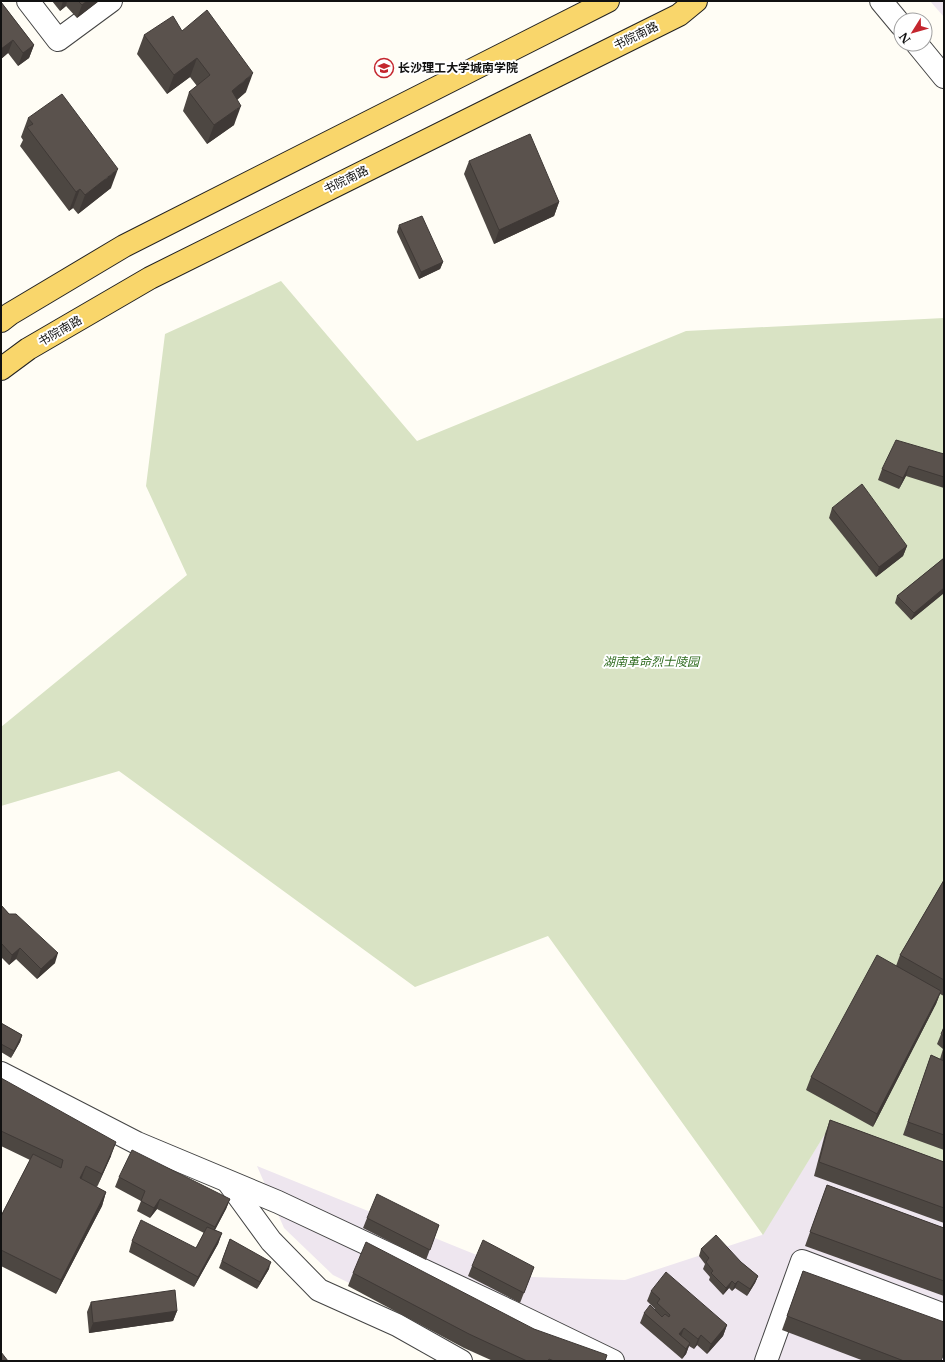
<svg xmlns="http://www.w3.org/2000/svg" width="945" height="1362" font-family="'Libre Baskerville','Noto Sans SC',serif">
<rect width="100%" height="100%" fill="#fffdf5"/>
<g fill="#eee6ef">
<polygon points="930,1 944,1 944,17"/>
<polygon points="825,1134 944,1173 944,1361 507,1361 333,1275 284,1228 257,1166 531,1277 625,1280 762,1235"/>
</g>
<polygon fill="#d9e3c4" points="281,281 417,441 686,331 944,318 944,1173 825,1134 763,1235 548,936 415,987 119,771 1,806 1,727 187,575 146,486 165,334"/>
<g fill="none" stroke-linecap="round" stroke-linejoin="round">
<g stroke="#444" stroke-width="24">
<g id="minor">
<polyline points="28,1 58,40 111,1"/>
<polyline points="881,1 901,25"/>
<polyline points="917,44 944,77"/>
<polyline points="1,1073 137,1143 278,1202 510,1311 613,1361"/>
<polyline points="228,1182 271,1241 319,1290 397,1325 461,1361"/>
<polyline points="766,1361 802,1261 944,1315"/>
</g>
</g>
<g stroke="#222" stroke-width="24">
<g id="major">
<polyline points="1,321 10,314 124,246 608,1"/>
<polyline points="1,369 28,349 150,278 679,15 696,1"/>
</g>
</g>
<use href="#minor" stroke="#fff" stroke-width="22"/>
<use href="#major" stroke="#f9d66b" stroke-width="22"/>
</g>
<g fill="#4d4742">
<polygon points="52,1 99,1 77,18 66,6 60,11"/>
<polygon points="1,2 34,45 29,58 18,66 8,53 1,59"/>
<polygon points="182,31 246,92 237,100 234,125 207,144 183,111 189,92 197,86 190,77 167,94 137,54 144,35"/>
<polygon points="28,118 111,188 78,214 73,208 69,211 20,146 23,140 21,137"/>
<polygon points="469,161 559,202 554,216 494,244 464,174"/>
<polygon points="399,225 443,262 440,269 419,279 397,232"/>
<polygon points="944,454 944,488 906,476 899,489 878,480 882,469"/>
<polygon points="832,508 907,546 903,556 876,577 829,518"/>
<polygon points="944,558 944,593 911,620 895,603 897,596"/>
<polygon points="944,880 944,996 940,994 936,1004 873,1127 806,1090 811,1077 896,966 900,955"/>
<polygon points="1,905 55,963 37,979 16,959 9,965 1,957"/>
<polygon points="1,1023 22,1035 20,1042 11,1058 1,1052"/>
<polygon points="944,1027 944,1150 903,1135 931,1055 940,1059 943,1049 937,1044"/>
<polygon points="1,1078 111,1156 97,1187 92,1185 106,1192 102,1206 56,1294 1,1266 1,1216 30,1160 1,1146"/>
<polygon points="830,1120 944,1162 944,1223 814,1176 825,1134"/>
<polygon points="119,1177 230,1199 226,1209 215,1230 222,1233 218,1244 194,1287 129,1252 132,1241 196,1248 204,1233 157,1209 150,1218 137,1211 141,1201 115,1187"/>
<polygon points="827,1185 944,1228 944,1296 805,1246"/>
<polygon points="367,1218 439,1225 426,1260 363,1228"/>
<polygon points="230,1239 269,1269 257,1289 219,1268"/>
<polygon points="701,1249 741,1262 758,1276 755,1283 747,1296 735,1288 732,1291 729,1288 723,1295 709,1280 710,1277 703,1269 705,1264 699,1256"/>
<polygon points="472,1266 534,1267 520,1303 468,1276"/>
<polygon points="803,1271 941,1361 864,1361 782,1330"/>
<polygon points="353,1273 534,1329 605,1361 493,1361 464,1348 348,1286"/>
<polygon points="651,1291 727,1325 723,1336 707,1354 697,1345 694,1349 689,1346 686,1354 682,1359 640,1323 644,1313 655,1309 647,1301"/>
<polygon points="91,1302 177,1311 173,1321 89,1333 87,1312"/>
</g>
<g fill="#3f3936">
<polygon points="63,1 67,1 66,6 60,11"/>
<polygon points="87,1 99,1 77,18 82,5"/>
<polygon points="13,40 8,53 1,59 1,49"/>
<polygon points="34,45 29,58 18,66 23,53"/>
<polygon points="197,58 190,77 167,94 174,75"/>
<polygon points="253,73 246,92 225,110 232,91"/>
<polygon points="241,106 234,125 207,144 214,125"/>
<polygon points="118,169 111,188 78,214 85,195"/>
<polygon points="80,189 73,208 69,211 76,192"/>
<polygon points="559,202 554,216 494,244 499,230"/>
<polygon points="443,262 440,269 419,279 421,272"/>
<polygon points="909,466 906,476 899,489 903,478"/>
<polygon points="907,546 903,556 876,577 879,567"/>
<polygon points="944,588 944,593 911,620 914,613"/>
<polygon points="20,948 16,959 9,965 12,955"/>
<polygon points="58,953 55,963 37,979 41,969"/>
<polygon points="941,991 936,1004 873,1127 877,1114"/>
<polygon points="22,1035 20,1042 11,1058 14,1051"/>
<polygon points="116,1142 111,1156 97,1187 102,1174"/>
<polygon points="86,1166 81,1180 80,1178"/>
<polygon points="106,1192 102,1206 56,1294 61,1280"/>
<polygon points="160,1199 157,1209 150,1218 154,1208"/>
<polygon points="230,1199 226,1209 211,1237 215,1227"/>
<polygon points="222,1233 218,1244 194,1287 198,1277"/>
<polygon points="271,1262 269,1269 257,1289 260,1282"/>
<polygon points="758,1276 755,1283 747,1296 750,1289"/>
<polygon points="732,1281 729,1288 723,1295 726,1288"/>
<polygon points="738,1281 735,1288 732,1291 735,1284"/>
<polygon points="177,1311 173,1321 89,1333 93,1323"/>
<polygon points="727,1325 723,1336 707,1354 711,1344"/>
<polygon points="684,1328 680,1339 679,1334"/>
<polygon points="701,1335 697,1345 694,1349 698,1339"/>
<polygon points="690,1343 686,1354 682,1359 686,1349"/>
</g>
<g fill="#5a524d" stroke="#3f3936">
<polygon points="78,1 87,1 82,5"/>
<polygon points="1,2 34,45 23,53 13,40 1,49"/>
<polygon points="207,10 253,73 232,91 241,106 214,125 189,92 210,75 197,58 174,75 144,35 173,16 182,31"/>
<polygon points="62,94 118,169 85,195 80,189 76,192 27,127 33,124 28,118"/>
<polygon points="530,134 559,202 499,230 469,161"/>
<polygon points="422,216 443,262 421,272 399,225"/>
<polygon points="896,440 944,454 944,477 909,466 903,478 882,469"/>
<polygon points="862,484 907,546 879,567 832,508"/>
<polygon points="944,558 944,588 914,613 897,596"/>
<polygon points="944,880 944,980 900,955"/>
<polygon points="1,905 9,914 16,914 58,953 41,969 20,948 12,955 1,943"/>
<polygon points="877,955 941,991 877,1114 811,1077"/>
<polygon points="1,1023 22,1035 14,1051 1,1044"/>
<polygon points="944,1027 944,1036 941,1034"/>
<polygon points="931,1055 944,1061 944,1135 908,1122"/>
<polygon points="1,1078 116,1142 102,1174 86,1166 80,1178 106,1192 61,1280 1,1250 1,1216 33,1154 61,1168 63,1160 1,1131"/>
<polygon points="830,1120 944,1162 944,1208 819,1162"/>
<polygon points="132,1150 230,1199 215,1227 160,1199 154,1208 141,1201 145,1191 119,1177"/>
<polygon points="827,1185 944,1228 944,1281 810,1232"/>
<polygon points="377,1194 439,1225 430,1250 367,1218"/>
<polygon points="141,1220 196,1248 207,1227 222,1233 198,1277 132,1241"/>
<polygon points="716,1235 741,1262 758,1276 750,1289 738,1281 735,1284 732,1281 726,1288 711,1273 713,1271 706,1262 709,1258 701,1249"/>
<polygon points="230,1239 271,1262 260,1282 222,1261"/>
<polygon points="483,1240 534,1267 524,1293 472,1266"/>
<polygon points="366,1242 534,1329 607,1355 605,1361 554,1361 549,1359 548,1361 527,1361 469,1334 353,1273"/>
<polygon points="803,1271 944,1322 944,1353 941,1361 904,1361 787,1316"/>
<polygon points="666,1272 727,1325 711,1344 701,1335 698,1339 684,1328 679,1334 690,1343 686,1349 644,1313 650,1305 662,1317 665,1314 669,1317 670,1315 657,1303 660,1299 651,1291"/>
<polygon points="175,1290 177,1311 93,1323 91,1302"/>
<polygon points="1,1352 8,1361 1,1361"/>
</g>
<defs>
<g id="university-ring" transform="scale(1)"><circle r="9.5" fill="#fff" stroke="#c4262e" stroke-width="1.5"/><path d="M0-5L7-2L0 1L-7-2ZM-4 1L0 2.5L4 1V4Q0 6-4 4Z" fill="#c4262e"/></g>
</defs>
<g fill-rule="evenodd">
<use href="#university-ring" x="384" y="68"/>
</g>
<g text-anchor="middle" stroke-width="4" stroke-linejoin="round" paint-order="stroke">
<g font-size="12" fill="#111" stroke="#fff">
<text transform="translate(636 36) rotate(-26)" y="4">书院南路</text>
<text transform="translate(346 180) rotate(-26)" y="4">书院南路</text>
<text transform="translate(60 331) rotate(-30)" y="4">书院南路</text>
</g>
<g font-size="12" font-weight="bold" fill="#111" stroke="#fff" text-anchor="start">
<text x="398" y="72">长沙理工大学城南学院</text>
</g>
<g font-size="12" font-style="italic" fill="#2f6b1f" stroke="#fff">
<text x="651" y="666">湖南革命烈士陵园</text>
</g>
</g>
<rect width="945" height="1362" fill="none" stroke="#111111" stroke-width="4"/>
<g transform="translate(913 32) rotate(233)"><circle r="19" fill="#ffffff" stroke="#a0a0a0"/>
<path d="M0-3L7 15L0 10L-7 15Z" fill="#c4262e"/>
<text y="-6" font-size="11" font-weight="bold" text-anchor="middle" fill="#111111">N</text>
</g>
</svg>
